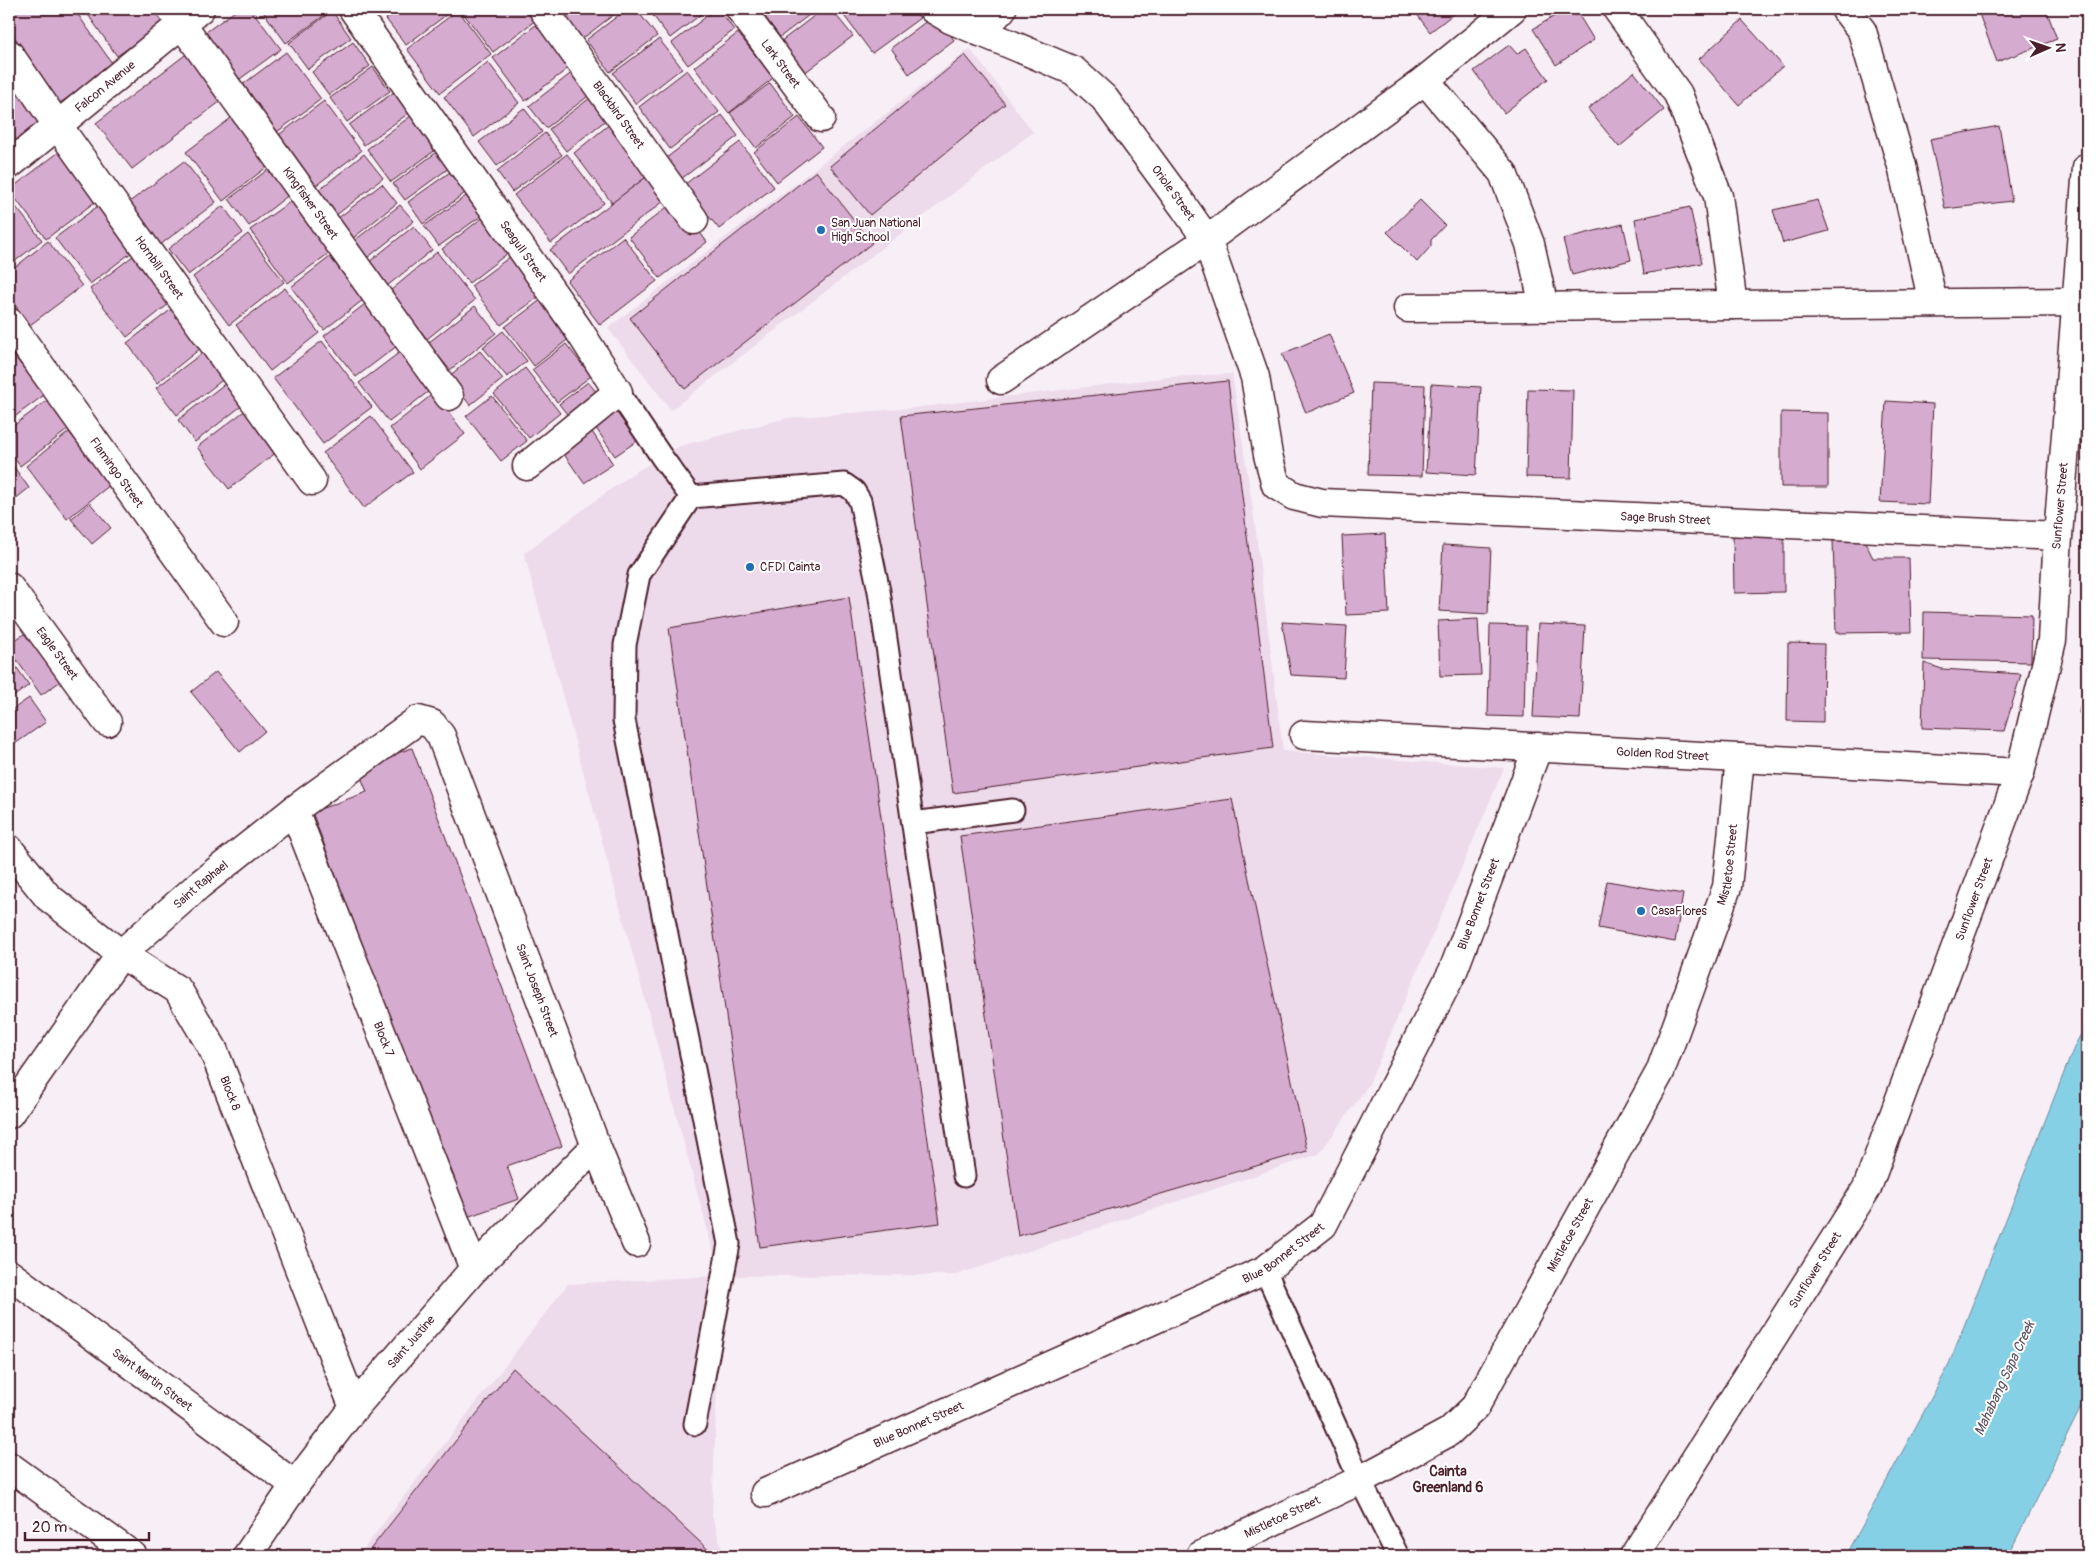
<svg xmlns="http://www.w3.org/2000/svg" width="2096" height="1565" font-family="Pangolin,sans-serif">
<rect width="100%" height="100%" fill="#f7eef6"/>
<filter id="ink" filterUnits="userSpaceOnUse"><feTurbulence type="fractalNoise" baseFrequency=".02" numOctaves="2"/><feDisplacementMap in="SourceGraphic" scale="10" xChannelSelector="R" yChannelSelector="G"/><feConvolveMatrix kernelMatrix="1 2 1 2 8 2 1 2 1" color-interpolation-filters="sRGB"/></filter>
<g filter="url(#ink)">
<g fill="#eddaeb">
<polygon points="970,49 1033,132 671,410 608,328"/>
<polygon points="1232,374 1254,517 1283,751 1504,768 1369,1084 1319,1154 956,1275 721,1276 712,1516 724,1556 358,1556 568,1284 720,1276 524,553 632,474 680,446 787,418 913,408 1170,377"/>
</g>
<polygon fill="#86d0e6" stroke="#6e899b" points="2087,1023 2087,1395 2008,1556 1846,1556 1947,1369 2075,1045"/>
<g fill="#d6abd0" stroke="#4a1f2b">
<polygon points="9,9 74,9 114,66 60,103 9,29"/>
<polygon points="84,9 154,9 164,23 117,56"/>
<polygon points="238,9 251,9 281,49 233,84 199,37"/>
<polygon points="261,9 333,9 286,43"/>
<polygon points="400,9 454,9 406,45 386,19"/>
<polygon points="460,9 528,9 536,20 493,52"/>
<polygon points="563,9 621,9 582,39 560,11"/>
<polygon points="627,9 636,9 657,36 610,72 586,40"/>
<polygon points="648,9 708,9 670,38"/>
<polygon points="716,9 719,9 734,30 688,65 672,43"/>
<polygon points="770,9 817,9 780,37 763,14"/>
<polygon points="823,9 831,9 853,36 795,80 771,49"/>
<polygon points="839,9 913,9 920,18 872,53"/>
<polygon points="1413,9 1454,9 1456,12 1430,32"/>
<polygon points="1566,9 1575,9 1594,40 1556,65 1533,29"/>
<polygon points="1993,9 2046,9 2057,39 1997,62 1979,14"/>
<polygon points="458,10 491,54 440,93 407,49"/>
<polygon points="332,11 351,38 308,69 289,43"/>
<polygon points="936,14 954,40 909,74 891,48"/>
<polygon points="1742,20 1783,66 1739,105 1699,59"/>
<polygon points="537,24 570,67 525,101 493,58"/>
<polygon points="738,33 773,78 729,113 694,67"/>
<polygon points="659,39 682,68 636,104 613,73"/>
<polygon points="353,42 370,66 329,95 312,72"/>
<polygon points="1509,45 1517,54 1526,48 1548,79 1504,113 1474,71"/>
<polygon points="189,52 225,98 132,169 96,123"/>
<polygon points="286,52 321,99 273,135 238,88"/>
<polygon points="965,55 1005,104 870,215 830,166"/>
<polygon points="488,62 519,103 474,137 444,97"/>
<polygon points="373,67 390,91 347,122 330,98"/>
<polygon points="687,70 719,112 670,149 639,107"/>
<polygon points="574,71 591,94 546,128 529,106"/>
<polygon points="1634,72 1664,110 1619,147 1588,109"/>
<polygon points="9,81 10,81 43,127 9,151"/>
<polygon points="770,83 795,117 756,148 730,113"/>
<polygon points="394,92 409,113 364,145 349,125"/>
<polygon points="594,95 610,117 566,151 549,129"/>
<polygon points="324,101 361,151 310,190 272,140"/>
<polygon points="524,108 542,132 497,166 479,142"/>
<polygon points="412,115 437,149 391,182 367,149"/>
<polygon points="722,115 738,136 681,179 665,159"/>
<polygon points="799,117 822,147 777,182 754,152"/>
<polygon points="231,118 268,166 223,201 186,152"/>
<polygon points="611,123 650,174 612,203 574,153"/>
<polygon points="1999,126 2012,201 1945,209 1930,139"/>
<polygon points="545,133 562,155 512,192 497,171"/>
<polygon points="740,142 774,187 719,229 684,185"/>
<polygon points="63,149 100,198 46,239 9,190"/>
<polygon points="437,152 449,168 405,200 393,184"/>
<polygon points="364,154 383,178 334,217 315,193"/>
<polygon points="567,154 604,203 551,243 514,195"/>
<polygon points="184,161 216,202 160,245 128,203"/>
<polygon points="270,168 290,194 249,226 229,199"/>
<polygon points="816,171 872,243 685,389 630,318"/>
<polygon points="450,172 465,193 423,224 408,202"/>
<polygon points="650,174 668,198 568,274 550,250"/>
<polygon points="382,184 397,203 352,239 337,219"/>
<polygon points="466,196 481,216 439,246 424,226"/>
<polygon points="9,198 42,240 9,266"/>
<polygon points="294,199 332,251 288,283 250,230"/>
<polygon points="676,200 707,242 660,278 629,237"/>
<polygon points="1420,200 1445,225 1431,240 1431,246 1417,262 1387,232"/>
<polygon points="1818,200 1829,231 1783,243 1773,210"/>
<polygon points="102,203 136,249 90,284 55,238"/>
<polygon points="400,205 414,221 367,258 354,241"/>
<polygon points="223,206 243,233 188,275 168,249"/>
<polygon points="1690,207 1702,263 1644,274 1635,219"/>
<polygon points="482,218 508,253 469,283 442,249"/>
<polygon points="1623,224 1631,260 1572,275 1563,239"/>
<polygon points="414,226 432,250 387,286 369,262"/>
<polygon points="248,234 284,282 229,325 193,277"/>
<polygon points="623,237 657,281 600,325 567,281"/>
<polygon points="48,241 82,286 30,325 9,297 9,272"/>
<polygon points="138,252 174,300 127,337 90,289"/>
<polygon points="437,252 475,300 427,339 390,291"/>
<polygon points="511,256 541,295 501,325 471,286"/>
<polygon points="330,257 363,300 324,330 291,287"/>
<polygon points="285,288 319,333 270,371 236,325"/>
<polygon points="542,299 571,337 534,366 505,327"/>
<polygon points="365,304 397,346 356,377 324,336"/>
<polygon points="177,305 206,344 157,383 127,343"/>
<polygon points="475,306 496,333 450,370 428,343"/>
<polygon points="503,331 527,361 507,377 483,347"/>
<polygon points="1329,334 1354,393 1306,413 1282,354"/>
<polygon points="322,341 372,407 323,444 273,378"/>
<polygon points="566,344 591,376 557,402 532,370"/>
<polygon points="9,349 44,395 9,421"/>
<polygon points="404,349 433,388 389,422 359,383"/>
<polygon points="205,351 225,378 177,415 156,388"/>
<polygon points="480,351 503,379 470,405 448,377"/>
<polygon points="525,368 560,413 529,438 494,394"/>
<polygon points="1228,381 1273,748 953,793 901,416"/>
<polygon points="227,382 244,404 195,442 178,420"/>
<polygon points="588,382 603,400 574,423 559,404"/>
<polygon points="1371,383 1425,385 1422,476 1368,475"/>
<polygon points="1431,384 1481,387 1476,475 1426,472"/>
<polygon points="1528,389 1573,390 1571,478 1526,477"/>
<polygon points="434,393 465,434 420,469 390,428"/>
<polygon points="492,396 527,441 501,461 466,416"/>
<polygon points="49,399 70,428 20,466 9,451 9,429"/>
<polygon points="1886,401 1933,404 1928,504 1880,502"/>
<polygon points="610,403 637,441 615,456 589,418"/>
<polygon points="251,406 282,448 229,489 197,447"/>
<polygon points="1781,412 1828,413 1828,487 1781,487"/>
<polygon points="371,416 413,472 364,508 323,453"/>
<polygon points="587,424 613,464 584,483 557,444"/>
<polygon points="69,432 110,485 67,519 26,466"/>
<polygon points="9,460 29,488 9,504"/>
<polygon points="90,503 111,528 92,544 71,519"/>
<polygon points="1385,534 1389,613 1346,615 1342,536"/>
<polygon points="1784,535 1784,592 1734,593 1733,536"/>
<polygon points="1833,540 1864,540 1873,558 1909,558 1911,632 1836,633"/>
<polygon points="1443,545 1491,548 1488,614 1439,611"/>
<polygon points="849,597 940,1223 760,1247 669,628"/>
<polygon points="1924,612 2032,615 2031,662 1923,660"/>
<polygon points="1478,619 1481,675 1440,676 1438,621"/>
<polygon points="1282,622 1347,626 1344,678 1291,675"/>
<polygon points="1538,624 1585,626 1580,719 1533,717"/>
<polygon points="1490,625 1526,626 1524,717 1488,716"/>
<polygon points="27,632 61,681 41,695 9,649 9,644"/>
<polygon points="1788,643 1824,644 1823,722 1787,721"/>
<polygon points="10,658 29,685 9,700 9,659"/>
<polygon points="1924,663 1942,669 2021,674 2004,731 1922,728"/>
<polygon points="2087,670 2087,715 2079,713"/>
<polygon points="216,672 265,731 240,752 191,692"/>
<polygon points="29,698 46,722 12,746 9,741 9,712"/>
<polygon points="412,748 562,1146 507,1166 519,1199 464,1218 312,812 367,792 357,767"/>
<polygon points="1232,799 1307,1151 1018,1236 960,836"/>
<polygon points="1607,881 1683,894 1675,942 1598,928"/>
<polygon points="513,1368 715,1556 365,1556"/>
</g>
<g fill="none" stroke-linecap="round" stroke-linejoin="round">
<g stroke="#4a1f2b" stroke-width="25">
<g id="lane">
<polyline points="618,392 661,456 691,497"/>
<polyline points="691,497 639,575 625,645 624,720 729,1244 695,1424"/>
<polyline points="691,497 844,484 854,491 860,501 879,591 964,1176"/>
<polyline points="913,823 1013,810"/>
<polyline points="1265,1270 1360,1480 1398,1556"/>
</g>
</g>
<g stroke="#4a1f2b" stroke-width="31">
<g id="street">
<path id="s1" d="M171 9 449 396"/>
<path id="s2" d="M353 9 578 329 618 392 527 466"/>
<path id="s3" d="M543 9 694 220"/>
<path id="s4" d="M740 9 821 118"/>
<polyline points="1617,9 1678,94 1718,196 1733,305"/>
<polyline points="1845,9 1862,31 1902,166 1933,303"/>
<polyline points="980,32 1002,9"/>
<path id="s5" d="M9 54 58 126 312 481"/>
<polyline points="1425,80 1503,173 1530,244 1544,307"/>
<path id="s6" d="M9 165 200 9"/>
<polyline points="1408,308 2077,302"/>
<path id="s7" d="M9 322 224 622"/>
<polyline points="1001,380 1207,240 1425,80 1512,9"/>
<polyline points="2058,536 2087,168"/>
<path id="s8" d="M9 587 107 722"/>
<path id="s9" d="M1304 735 2020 773"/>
<path id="s10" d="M294 810 474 1269"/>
<path id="s11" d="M9 849 48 897 121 954 178 990 213 1049 354 1408"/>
<path id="s12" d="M9 1114 121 954 199 885 294 810 418 720 432 724 441 736 596 1146 636 1243"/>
<path id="s13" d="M9 1274 295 1485"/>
<polyline points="9,1466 133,1556"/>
<path id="s14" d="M765 1493 1265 1270 1323 1225 1453 971 1538 747"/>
<path id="s15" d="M247 1556 295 1485 354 1408 474 1269 596 1146"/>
<path id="s16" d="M1200 1556 1360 1480 1449 1432 1475 1407 1660 1072 1727 887 1740 758"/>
</g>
</g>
<g stroke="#4a1f2b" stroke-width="31">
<g id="secondary">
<path id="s17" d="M933 9 950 19 1074 71 1104 98 1184 207 1207 240 1255 377 1268 455 1276 485 1294 496 1322 503 2058 536 2052 640 2020 773 1867 1188 1634 1556"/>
</g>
</g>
<use href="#lane" stroke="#fff" stroke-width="21"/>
<use href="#street" stroke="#fff" stroke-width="28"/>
<use href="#secondary" stroke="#fff" stroke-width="28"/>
</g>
</g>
<g fill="#1f6fb2" stroke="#fff" stroke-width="2">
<circle cx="821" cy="230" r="5"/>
<circle cx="750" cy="567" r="5"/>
<circle cx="1641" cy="911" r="5"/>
</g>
<g text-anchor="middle" stroke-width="4" stroke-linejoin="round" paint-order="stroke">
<g font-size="12" fill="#4a1f2b" stroke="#fff">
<text dy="4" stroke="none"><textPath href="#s4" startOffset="68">Lark Street</textPath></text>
<text dy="4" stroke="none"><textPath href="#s6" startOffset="124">Falcon Avenue</textPath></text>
<text dy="4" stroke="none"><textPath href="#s3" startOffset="130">Blackbird Street</textPath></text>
<text dy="4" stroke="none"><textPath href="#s17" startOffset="312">Oriole Street</textPath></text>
<text dy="4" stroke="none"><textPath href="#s1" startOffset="239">Kingfisher Street</textPath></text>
<text dy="4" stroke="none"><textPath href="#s2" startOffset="296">Seagull Street</textPath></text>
<text dy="4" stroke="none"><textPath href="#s5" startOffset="261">Hornbill Street</textPath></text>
<text dy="4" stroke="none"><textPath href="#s7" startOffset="185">Flamingo Street</textPath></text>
<text transform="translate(2060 506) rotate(-85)" y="4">Sunflower Street</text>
<text dy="4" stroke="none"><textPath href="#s17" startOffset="1019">Sage Brush Street</textPath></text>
<text dy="4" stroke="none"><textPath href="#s8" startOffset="82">Eagle Street</textPath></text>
<text dy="4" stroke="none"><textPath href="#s9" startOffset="359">Golden Rod Street</textPath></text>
<text dy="4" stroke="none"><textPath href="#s16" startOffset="916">Mistletoe Street</textPath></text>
<text dy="4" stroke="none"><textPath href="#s12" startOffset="301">Saint Raphael</textPath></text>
<text transform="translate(1974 899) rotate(-70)" y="4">Sunflower Street</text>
<text dy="4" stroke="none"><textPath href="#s14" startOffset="978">Blue Bonnet Street</textPath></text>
<text dy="4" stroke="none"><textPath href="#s12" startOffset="875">Saint Joseph Street</textPath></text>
<text dy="4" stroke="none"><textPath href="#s10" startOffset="246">Block 7</textPath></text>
<text dy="4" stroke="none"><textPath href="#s11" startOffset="338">Block 8</textPath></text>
<text dy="4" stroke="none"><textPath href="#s16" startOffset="511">Mistletoe Street</textPath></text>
<text dy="4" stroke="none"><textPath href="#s14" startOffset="572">Blue Bonnet Street</textPath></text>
<text transform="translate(1815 1270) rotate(-58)" y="4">Sunflower Street</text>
<text dy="4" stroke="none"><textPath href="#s15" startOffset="270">Saint Justine</textPath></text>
<text dy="4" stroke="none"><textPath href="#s13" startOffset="178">Saint Martin Street</textPath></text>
<text dy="4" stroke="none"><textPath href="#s14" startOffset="168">Blue Bonnet Street</textPath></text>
<text dy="4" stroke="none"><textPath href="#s16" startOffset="91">Mistletoe Street</textPath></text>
</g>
<g font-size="12" fill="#4a1f2b" stroke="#fff" text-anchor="start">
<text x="831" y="227">San Juan National<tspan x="831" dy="14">High School</tspan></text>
<text x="760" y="571">CFDI Cainta</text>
<text x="1651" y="915">CasaFlores</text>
</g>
<g font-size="14" font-style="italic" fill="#5c5463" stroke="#fff">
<text transform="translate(2004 1378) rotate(-65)" y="5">Mahabang Sapa Creek</text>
</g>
<g font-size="14" font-weight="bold" fill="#4a1f2b" stroke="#fff">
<text x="1448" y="1476">Cainta<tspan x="1448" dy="16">Greenland 6</tspan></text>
</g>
</g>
<rect width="2096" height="1565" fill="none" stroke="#fff" stroke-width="30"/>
<rect x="15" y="15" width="2066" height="1535" fill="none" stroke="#4a1f2b" stroke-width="2" filter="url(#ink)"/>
<g transform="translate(2048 48) rotate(88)" stroke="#ffffff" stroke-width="4" paint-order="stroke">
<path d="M0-4L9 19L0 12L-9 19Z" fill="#4a1f2b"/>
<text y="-8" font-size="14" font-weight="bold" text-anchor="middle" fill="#4a1f2b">N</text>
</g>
<path d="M25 1532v8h124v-8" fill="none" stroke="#4a1f2b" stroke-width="2.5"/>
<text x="32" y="1532" font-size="15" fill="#4a1f2b" stroke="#ffffff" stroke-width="4" paint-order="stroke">20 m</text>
</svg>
